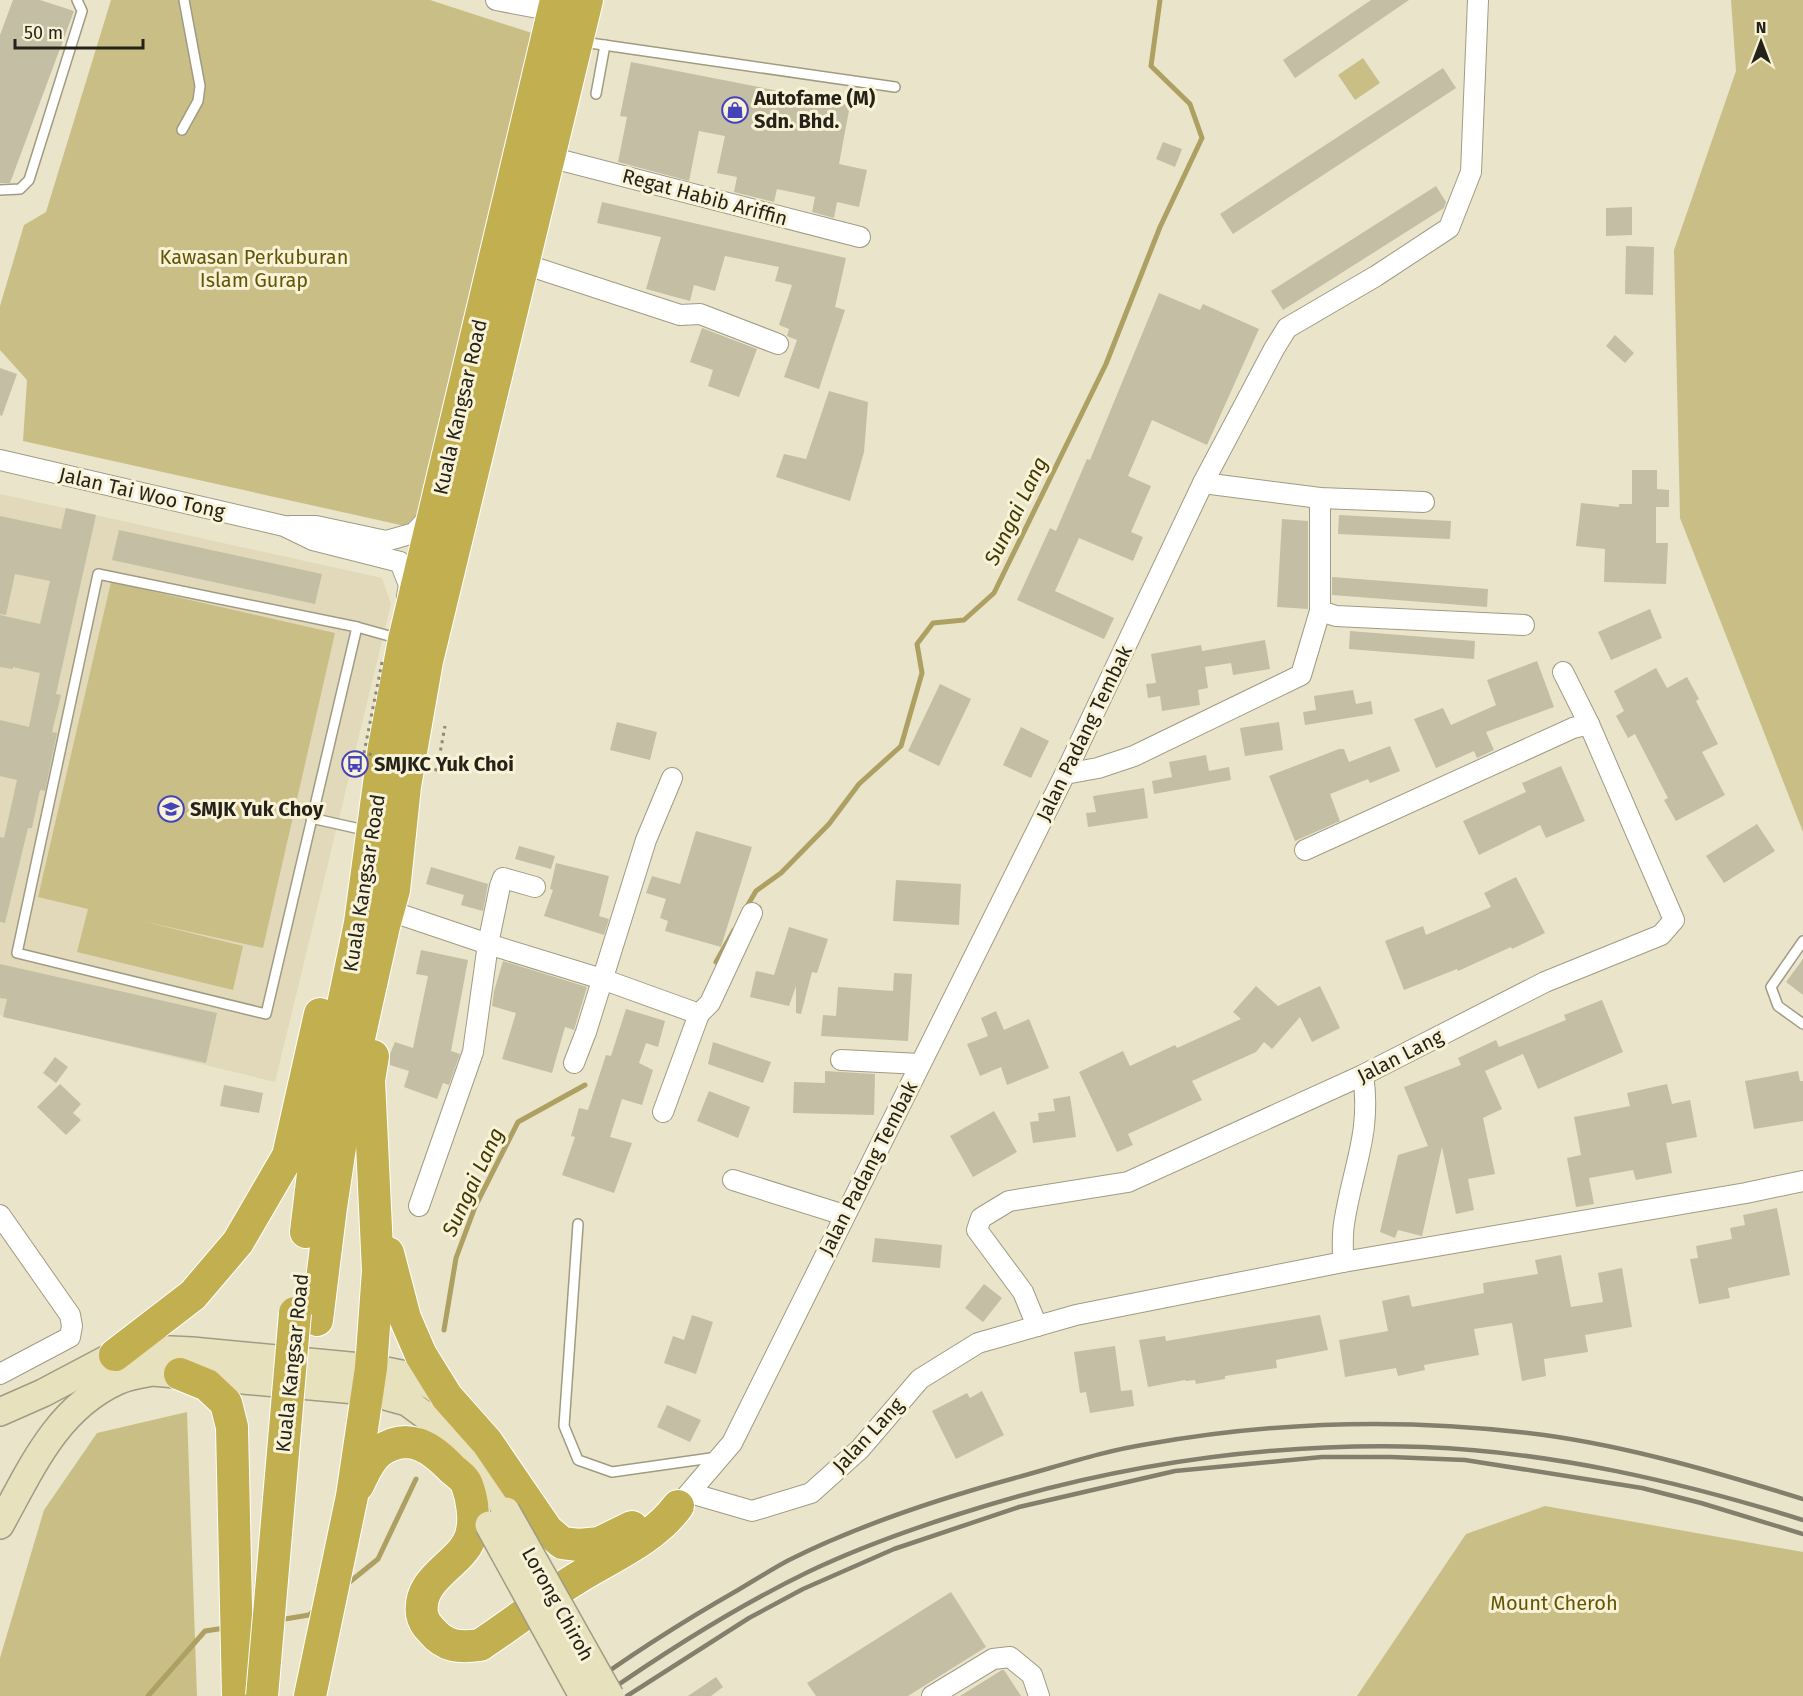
<svg xmlns="http://www.w3.org/2000/svg" width="1803" height="1696" font-family="'Fira Sans',sans-serif">
<rect width="100%" height="100%" fill="#eae5ca"/>
<polygon fill="#e1d9b9" points="0,494 382,578 391,604 275,1082 0,1015"/>
<g fill="#cabe87">
<polygon points="111,0 430,0 532,33 417,514 405,526 23,441 27,380 0,350 0,306 24,225 46,212"/>
<polygon points="1731,0 1803,0 1803,832 1680,518 1674,250 1736,71"/>
<polygon points="1363,58 1380,83 1355,100 1338,75"/>
<polygon points="111,582 335,633 263,948 142,921 243,946 233,990 77,952 88,909 38,897"/>
<polygon points="187,1412 197,1696 0,1696 0,1658 44,1510 97,1433"/>
<polygon points="1545,1506 1803,1552 1803,1696 1357,1696 1466,1534"/>
</g>
<g fill="none" stroke-linecap="round" stroke-linejoin="round">
<g stroke="#ada062" stroke-width="5">
<polyline points="746,908 756,891 781,873 829,824 859,784 901,746 922,673 917,644 933,623 964,620 994,593 1106,364 1160,227 1202,138 1190,104 1151,66 1160,0"/>
<polyline points="716,962 734,930"/>
<polyline points="444,1330 456,1258 475,1207 518,1122 585,1085"/>
<polyline points="346,1585 378,1559 416,1479"/>
<polyline points="279,1620 309,1615 315,1610"/>
<polyline points="148,1696 205,1631 225,1628"/>
</g>
</g>
<g fill="#c3bea4">
<polygon points="13,0 40,0 74,11 10,183 0,183 0,35"/>
<polygon points="1371,0 1409,0 1295,78 1283,60"/>
<polygon points="631,62 850,105 839,164 867,170 859,207 837,202 834,218 812,212 815,197 777,189 774,202 734,192 737,177 717,173 725,136 699,131 689,181 618,162 627,117 620,116"/>
<polygon points="1443,68 1456,88 1233,234 1220,214"/>
<polygon points="1163,142 1182,149 1175,167 1156,159"/>
<polygon points="1436,186 1446,202 1444,208 1283,310 1271,291"/>
<polygon points="602,202 846,258 835,307 845,310 819,389 784,377 797,340 787,336 789,329 779,325 792,285 775,281 779,267 725,256 715,291 694,285 690,301 646,289 661,237 597,223"/>
<polygon points="1632,207 1632,235 1606,236 1606,208"/>
<polygon points="1626,246 1654,247 1653,295 1625,294"/>
<polygon points="1159,293 1200,310 1203,304 1259,329 1207,445 1152,420 1128,476 1151,486 1131,532 1143,537 1133,561 1079,538 1055,591 1114,618 1104,639 1017,600 1050,528 1056,531 1087,459 1090,460"/>
<polygon points="702,328 757,349 739,397 708,386 713,370 690,362"/>
<polygon points="1615,335 1634,353 1625,363 1606,346"/>
<polygon points="0,368 17,374 2,416 0,415"/>
<polygon points="829,391 868,402 864,452 850,501 776,477 784,454 806,459"/>
<polygon points="1632,470 1657,470 1657,489 1669,490 1669,507 1656,507 1656,543 1668,543 1666,584 1604,582 1605,549 1576,546 1581,503 1619,507 1619,504 1632,504"/>
<polygon points="66,508 96,515 56,694 61,695 52,732 57,733 45,791 40,790 32,828 28,828 5,923 0,922 0,837 4,838 17,780 0,776 0,720 29,727 40,673 13,667 13,669 0,667 0,615 40,624 50,581 15,574 6,615 0,614 0,516 61,529"/>
<polygon points="1339,515 1451,521 1450,539 1338,534"/>
<polygon points="1282,519 1308,521 1308,609 1277,607"/>
<polygon points="119,530 322,574 315,604 112,560"/>
<polygon points="1332,577 1488,589 1487,607 1332,595"/>
<polygon points="1650,609 1662,638 1611,660 1598,632"/>
<polygon points="1350,631 1475,641 1474,659 1349,649"/>
<polygon points="1265,640 1270,669 1233,675 1231,663 1205,667 1208,688 1198,690 1200,705 1162,711 1160,696 1148,698 1146,684 1156,683 1151,654 1201,645 1202,651"/>
<polygon points="1537,661 1554,707 1486,732 1494,750 1477,758 1474,751 1436,768 1414,719 1443,708 1451,725 1496,705 1487,680"/>
<polygon points="1656,668 1667,688 1687,677 1699,699 1696,701 1718,744 1702,752 1725,795 1676,821 1664,800 1668,798 1635,734 1628,738 1616,716 1624,711 1614,691"/>
<polygon points="940,684 971,699 939,766 908,751"/>
<polygon points="1353,690 1356,704 1371,701 1373,714 1305,725 1303,712 1316,710 1314,696"/>
<polygon points="617,722 657,732 650,760 610,750"/>
<polygon points="1279,722 1283,750 1245,756 1240,728"/>
<polygon points="1021,727 1049,741 1031,778 1003,765"/>
<polygon points="1390,746 1400,771 1370,783 1368,779 1330,794 1340,821 1295,841 1269,776 1339,749 1344,749 1349,762"/>
<polygon points="1206,755 1209,771 1229,767 1231,780 1154,794 1152,781 1172,777 1169,762"/>
<polygon points="1561,766 1585,821 1546,838 1540,825 1479,855 1463,821 1526,792 1522,783"/>
<polygon points="1144,788 1148,818 1088,827 1086,813 1096,812 1093,796"/>
<polygon points="1757,824 1775,851 1724,883 1706,856"/>
<polygon points="696,831 752,847 721,947 665,931 668,921 660,918 666,899 646,893 652,876 680,884"/>
<polygon points="519,846 555,856 551,869 515,859"/>
<polygon points="556,863 609,876 599,916 609,919 604,935 544,916 553,890 550,889"/>
<polygon points="431,867 488,884 483,911 461,905 464,895 426,884"/>
<polygon points="1516,877 1545,933 1512,949 1511,947 1458,971 1457,969 1404,990 1385,941 1423,926 1426,935 1491,907 1484,893"/>
<polygon points="896,880 961,884 959,925 893,921"/>
<polygon points="789,927 828,939 817,973 812,972 801,1014 796,1013 796,986 789,1006 750,997 756,971 774,975"/>
<polygon points="421,950 468,960 451,1051 460,1054 449,1085 443,1083 437,1099 404,1087 409,1071 390,1065 390,1054 395,1042 413,1048 428,976 416,974"/>
<polygon points="1803,959 1803,995 1786,982"/>
<polygon points="503,961 587,987 574,1030 565,1027 552,1073 502,1059 516,1013 492,1006 494,991"/>
<polygon points="0,964 217,1013 206,1063 3,1017 7,999 0,998"/>
<polygon points="894,973 912,974 908,1041 821,1036 823,1015 836,1016 838,987 893,991"/>
<polygon points="1256,986 1278,1006 1320,986 1340,1028 1312,1042 1300,1017 1272,1049 1264,1042 1256,1052 1192,1081 1202,1100 1128,1134 1133,1145 1117,1152 1079,1072 1123,1051 1130,1066 1175,1045 1177,1048 1241,1019 1233,1012"/>
<polygon points="1602,1000 1623,1052 1538,1089 1523,1054 1485,1071 1502,1109 1483,1118 1495,1174 1468,1179 1474,1210 1456,1214 1442,1147 1422,1236 1398,1230 1395,1238 1380,1232 1398,1155 1428,1146 1404,1087 1461,1065 1458,1058 1496,1040 1499,1047 1566,1020 1564,1015"/>
<polygon points="626,1009 665,1021 658,1047 646,1043 639,1063 653,1070 642,1105 622,1099 610,1137 632,1143 614,1193 562,1175 575,1137 571,1136 579,1108 588,1110 606,1055 611,1056"/>
<polygon points="996,1011 1004,1030 1029,1019 1049,1068 1007,1085 1001,1067 980,1076 967,1044 988,1036 981,1018"/>
<polygon points="713,1042 771,1062 763,1083 708,1064"/>
<polygon points="55,1057 68,1067 56,1083 43,1073"/>
<polygon points="825,1071 875,1074 874,1115 793,1113 794,1082 825,1083"/>
<polygon points="1798,1071 1800,1081 1803,1081 1803,1121 1754,1129 1745,1081"/>
<polygon points="60,1084 81,1104 73,1113 81,1120 66,1135 37,1107"/>
<polygon points="1667,1084 1672,1104 1690,1100 1697,1137 1666,1143 1672,1173 1636,1180 1633,1170 1589,1178 1594,1204 1576,1207 1567,1158 1581,1155 1574,1117 1630,1106 1627,1093"/>
<polygon points="224,1085 263,1093 259,1113 220,1106"/>
<polygon points="709,1091 750,1107 738,1138 697,1121"/>
<polygon points="1070,1096 1076,1137 1033,1143 1030,1122 1039,1121 1038,1113 1055,1111 1053,1099"/>
<polygon points="994,1111 1017,1152 973,1177 950,1136"/>
<polygon points="1777,1208 1790,1275 1728,1288 1730,1298 1699,1304 1690,1259 1698,1258 1696,1246 1732,1239 1730,1228 1745,1225 1743,1215"/>
<polygon points="875,1238 942,1245 940,1268 872,1262"/>
<polygon points="1561,1255 1571,1307 1603,1302 1598,1273 1622,1268 1632,1327 1585,1335 1588,1352 1544,1359 1546,1376 1522,1381 1512,1323 1474,1329 1479,1355 1424,1365 1425,1370 1398,1376 1396,1368 1345,1377 1339,1340 1388,1331 1382,1301 1409,1295 1412,1307 1484,1293 1483,1283 1538,1274 1535,1260"/>
<polygon points="984,1284 1002,1298 983,1322 965,1308"/>
<polygon points="692,1315 713,1322 696,1374 664,1363 673,1336 684,1340"/>
<polygon points="1320,1315 1328,1350 1276,1360 1277,1368 1225,1376 1225,1379 1196,1384 1195,1380 1186,1381 1185,1380 1148,1387 1139,1340 1165,1336 1166,1341"/>
<polygon points="1115,1346 1121,1391 1132,1390 1134,1406 1090,1413 1086,1392 1080,1393 1074,1352"/>
<polygon points="982,1391 1004,1435 956,1459 932,1411 967,1393 970,1398"/>
<polygon points="667,1405 701,1420 690,1442 657,1427"/>
<polygon points="951,1592 986,1647 908,1696 816,1696 807,1683"/>
<polygon points="1002,1670 1004,1670 1021,1696 960,1696"/>
<polygon points="716,1677 723,1687 711,1696 688,1696"/>
</g>
<g fill="none" stroke-linecap="round" stroke-linejoin="round">
<g stroke="#a09b82" stroke-width="12">
<g id="service">
<polyline points="583,42 895,87"/>
<polyline points="596,94 605,45"/>
<polyline points="182,130 198,101 200,86 184,0"/>
<polyline points="0,190 20,189 29,180 82,11 77,0"/>
<polygon points="98,574 357,627 266,1014 17,953"/>
<polyline points="357,627 400,639"/>
<polyline points="311,818 360,829"/>
<polyline points="1803,941 1771,987 1778,1006 1803,1024"/>
<polyline points="578,1224 564,1426 578,1460 612,1472 718,1457"/>
</g>
</g>
<g stroke="#a09b82" stroke-width="22">
<g id="minor">
<polyline points="496,0 564,13"/>
<polyline points="549,157 860,237"/>
<polyline points="524,264 680,315 700,314 778,344"/>
<polyline points="0,460 284,526 313,540 400,562 409,585 407,596"/>
<polyline points="1203,483 1320,498 1424,502"/>
<polyline points="290,526 316,526 386,541 414,533 430,516"/>
<polyline points="1320,611 1336,616 1524,625"/>
<polyline points="1065,774 1098,768 1134,756 1301,675 1320,611 1320,498"/>
<polyline points="1305,850 1573,728 1589,724"/>
<polyline points="399,914 488,944 602,979 699,1014 710,1003 752,913"/>
<polyline points="841,1060 920,1064"/>
<polyline points="574,1063 586,1032 646,840 672,778"/>
<polyline points="663,1112 699,1014"/>
<polyline points="733,1180 844,1215"/>
<polyline points="419,1206 473,1052 488,944 500,886 503,878 535,887"/>
<polyline points="0,1215 70,1315 72,1326 70,1337 0,1374"/>
<path d="M1343 1262C1343 1249 1342 1236 1344 1224 1352 1169 1372 1133 1363 1075"/>
<polyline points="1037,1326 1023,1292 977,1230 981,1218 1009,1201 1128,1182 1363,1075 1545,982 1661,935 1674,920 1589,724 1563,672"/>
<polyline points="690,1493 752,1511 811,1493 860,1449 920,1379 978,1343 1076,1315 1343,1262 1746,1193 1803,1181"/>
<polyline points="678,1506 732,1443 1065,774 1203,483 1274,349 1287,328 1376,276 1449,228 1471,172 1478,0"/>
<polyline points="932,1696 993,1659 1010,1657 1032,1675 1039,1696"/>
</g>
</g>
<g stroke="#a09b82" stroke-width="30">
<g id="secondary">
<polyline points="0,1412 43,1393 115,1355 150,1349 192,1351 371,1368 411,1376 432,1386 448,1398"/>
<polyline points="467,1431 506,1511"/>
<path d="M0 1525C31 1469 56 1409 117 1381 128 1376 142 1374 153 1372L367 1391 407 1402 430 1419 446 1441 464 1476"/>
</g>
</g>
<g stroke="#fff" stroke-width="34">
<g id="trunk">
<polyline points="306,1232 320,1116 360,923 384,747 404,640 556,0"/>
<polyline points="388,1253 405,1318 421,1355 447,1397 487,1442 547,1530 562,1543 579,1545 599,1543 632,1527"/>
<polyline points="317,1320 331,1207 351,1074 384,926 394,890 405,786 427,661 587,0"/>
<polyline points="115,1355 193,1295 238,1242 288,1156 320,1014"/>
<polyline points="180,1374 207,1385 226,1403 232,1427 238,1696"/>
<path d="M358 1485C364 1473 369 1459 380 1451 409 1431 432 1448 452 1469 457 1473 465 1479 467 1485 472 1498 475 1518 472 1531 467 1564 417 1574 422 1614 423 1620 427 1626 431 1630 445 1647 459 1648 480 1645 512 1624 542 1600 574 1580 610 1557 652 1541 678 1506"/>
<polyline points="310,1696 352,1496 371,1368 378,1271 369,1080 373,1056"/>
</g>
</g>
<use href="#service" stroke="#fff" stroke-width="9"/>
<use href="#minor" stroke="#fff" stroke-width="20"/>
<use href="#secondary" stroke="#e8e1bd" stroke-width="27"/>
<use href="#trunk" stroke="#c2af50" stroke-width="32"/>
<g stroke="#827f6d" stroke-width="4.5">
<path d="M574 1696C627 1657 682 1622 738 1590 755 1580 772 1569 789 1560 861 1524 938 1499 1015 1478 1059 1466 1103 1451 1148 1444 1277 1421 1413 1418 1544 1435 1631 1447 1719 1473 1803 1499"/>
<path d="M602 1696C668 1650 736 1607 808 1572 856 1549 906 1531 956 1515 1107 1466 1265 1442 1424 1447 1553 1452 1681 1482 1803 1520"/>
<polyline points="627,1696 749,1618 803,1589 894,1549 1019,1507 1175,1471 1322,1457 1391,1457 1465,1460 1642,1488 1701,1503 1803,1534"/>
</g>
<g stroke="#a09b82" stroke-width="30" stroke-linecap="butt">
<g id="secondary-bridge">
<polyline points="506,1511 610,1696"/>
<polyline points="489,1525 583,1696"/>
</g>
</g>
<g stroke="#fff" stroke-width="34" stroke-linecap="butt">
<polyline id="trunk-bridge" points="262,1696 295,1313"/>
</g>
<polyline stroke="#8d8976" stroke-width="3" stroke-dasharray="3 4.5" stroke-linecap="butt" points="382,662 364,753 437,770 445,726"/>
<use href="#secondary-bridge" stroke="#e8e1bd" stroke-width="27"/>
<use href="#trunk-bridge" stroke="#c2af50" stroke-width="32"/>
</g>
<defs>
<g id="shop-ring" transform="scale(1.35)"><circle r="9.5" fill="#f8f2d7" stroke="#4543b9" stroke-width="1.5"/><path d="M-5-2.5h2.3a2.7 3.5 0 0 1 5.4 0H5L5.5 6h-11ZM-1.5-2.5h3a1.5 2.3 0 0 0-3 0Z" fill="#4543b9"/></g>
<g id="bus-ring" transform="scale(1.35)"><circle r="9.5" fill="#f8f2d7" stroke="#4543b9" stroke-width="1.5"/><path d="M-5-6H5V4H4V6H2V4H-2V6H-4V4H-5ZM-3.5-4V0h7V-4ZM-3.5 1.2v1.5H-2V1.2ZM2 1.2v1.5H3.5V1.2Z" fill="#4543b9"/></g>
<g id="school-ring" transform="scale(1.35)"><circle r="9.5" fill="#f8f2d7" stroke="#4543b9" stroke-width="1.5"/><path d="M0-5L7-2L0 1L-7-2ZM-4 1L0 2.5L4 1V4Q0 6-4 4Z" fill="#4543b9"/></g>
</defs>
<g fill-rule="evenodd">
<use href="#shop-ring" x="735" y="110"/>
<use href="#bus-ring" x="355" y="764"/>
<use href="#school-ring" x="171" y="809"/>
</g>
<g text-anchor="middle" stroke-width="6" stroke-linejoin="round" paint-order="stroke">
<g font-size="20" font-weight="bold" fill="#252319" stroke="#f8f2d7" text-anchor="start">
<text x="754" y="105">Autofame (M)<tspan x="754" dy="23">Sdn. Bhd.</tspan></text>
<text x="374" y="771">SMJKC Yuk Choi</text>
<text x="190" y="816">SMJK Yuk Choy</text>
</g>
<g font-size="20" fill="#252319" stroke="#f8f2d7">
<text transform="translate(705 197) rotate(15)" y="7">Regat Habib Ariffin</text>
<text transform="translate(460 407) rotate(-77)" y="7">Kuala Kangsar Road</text>
<text transform="translate(142 493) rotate(13)" y="7">Jalan Tai Woo Tong</text>
<text transform="translate(1084 733) rotate(-64)" y="7">Jalan Padang Tembak</text>
<text transform="translate(364 883) rotate(-81)" y="7">Kuala Kangsar Road</text>
<text transform="translate(1400 1056) rotate(-27)" y="7">Jalan Lang</text>
<text transform="translate(868 1168) rotate(-63)" y="7">Jalan Padang Tembak</text>
<text transform="translate(292 1363) rotate(-84)" y="7">Kuala Kangsar Road</text>
<text transform="translate(868 1435) rotate(-47)" y="7">Jalan Lang</text>
<text transform="translate(558 1604) rotate(61)" y="7">Lorong Chiroh</text>
</g>
<g font-size="20" fill="#635505" stroke="#f8f2d7">
<text x="254" y="264">Kawasan Perkuburan<tspan x="254" dy="23">Islam Gurap</tspan></text>
<text x="1554" y="1610">Mount Cheroh</text>
</g>
<g font-size="21" font-style="italic" fill="#423803" stroke="#f8f2d7">
<text transform="translate(1016 511) rotate(-64)" y="7">Sungai Lang</text>
<text transform="translate(473 1182) rotate(-65)" y="7">Sungai Lang</text>
</g>
</g>
<g transform="translate(1761 42)" stroke="#f8f2d7" stroke-width="4.5" paint-order="stroke">
<path d="M0-4.5L10 22L0 15L-10 22Z" fill="#252319"/>
<text y="-9" font-size="16" font-weight="bold" text-anchor="middle" fill="#252319">N</text>
</g>
<path d="M15 39v9h128v-9" fill="none" stroke="#252319" stroke-width="3"/>
<text x="24" y="39" font-size="18" fill="#252319" stroke="#f8f2d7" stroke-width="4.5" paint-order="stroke">50 m</text>
</svg>
